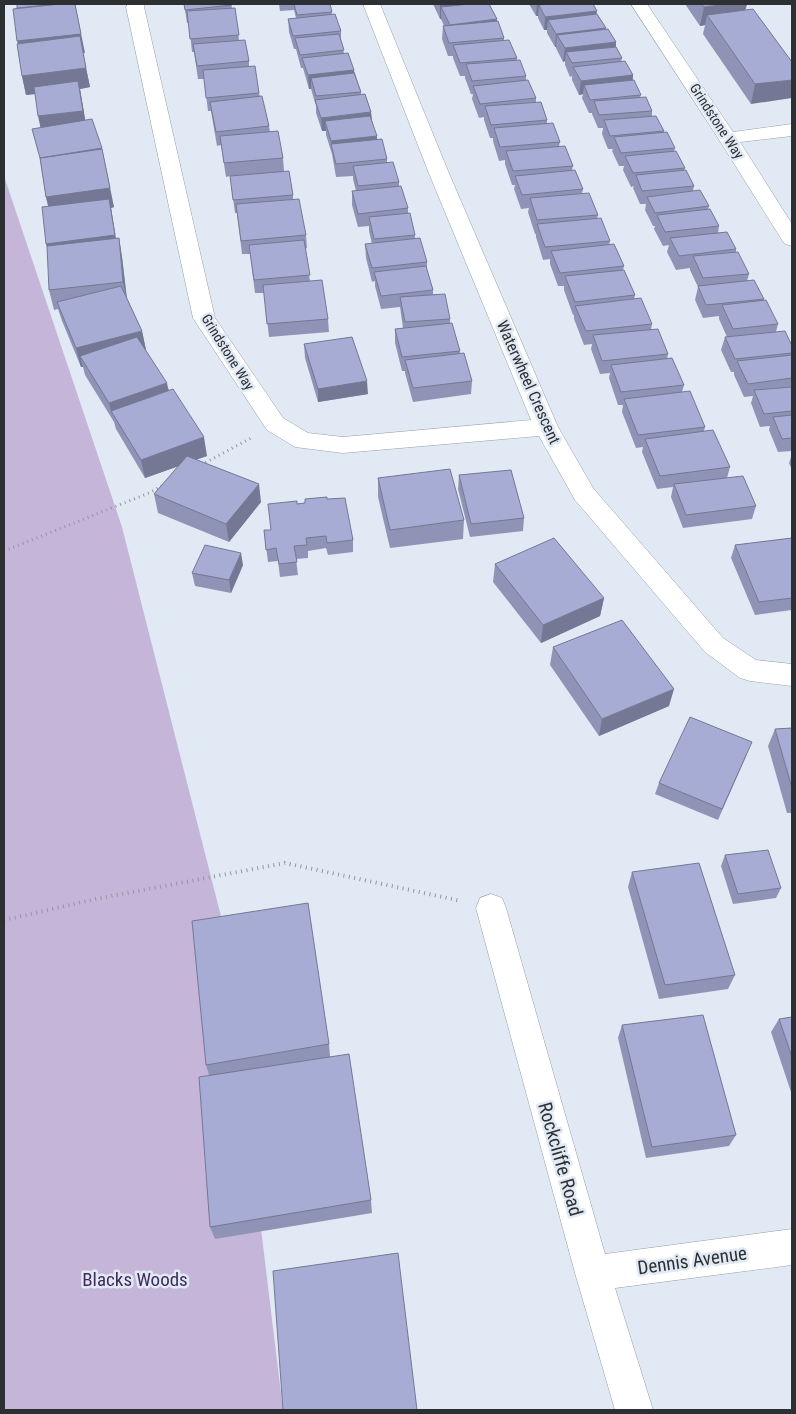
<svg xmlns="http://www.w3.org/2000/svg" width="796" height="1414" viewBox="0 0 796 1414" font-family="'Roboto Condensed',sans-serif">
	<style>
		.green { fill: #c5b6d9 }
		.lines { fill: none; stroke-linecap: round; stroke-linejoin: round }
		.minor-casing { stroke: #969ea8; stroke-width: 1 }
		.path-far1 { stroke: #91989f; stroke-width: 3; stroke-dasharray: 1 4; stroke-linecap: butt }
		.path { stroke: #91989f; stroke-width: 4; stroke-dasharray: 1 4.5; stroke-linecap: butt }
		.minor { fill: #fff; fill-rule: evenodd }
		.wall { fill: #8f94b6 }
		.shaded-wall { fill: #747894 }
		.building { fill: #a6acd4; stroke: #747894 }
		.labels { text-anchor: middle; stroke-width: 5; stroke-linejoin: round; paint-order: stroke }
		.far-street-label { font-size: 14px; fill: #2c3033; stroke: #e1eaf4 }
		.street-label { font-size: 16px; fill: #2c3033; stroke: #e1eaf4 }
		.near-street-label { font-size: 19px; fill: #2c3033; stroke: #e1eaf4 }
		.near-park-label { font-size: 19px; fill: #422a5c; stroke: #e1eaf4 }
	</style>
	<rect width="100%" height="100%" fill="#e1eaf4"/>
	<!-- green -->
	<path class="green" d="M4 176 122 527 225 932 283 1410H4Z"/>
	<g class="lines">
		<!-- minor casing -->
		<g class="minor-casing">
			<path id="minor" d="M128 4H145L144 7 215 318 283 418 308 433 343 437 531 420 428 171 363 4H380L448 171 558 427 593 488 723 638 756 660 792 664V686L750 681 740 678 705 652 575 500 539 436 343 453 295 447 267 430 193 318 126 7Z
				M631 4H647L733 132 792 124V136L740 142 792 224V246L785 244 782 240 718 138Z
				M491 894 502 898 506 908 605 1254 792 1229V1265L615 1288 653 1410H615L575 1273 476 908 480 898Z"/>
		</g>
		<!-- path-far1 -->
		<path class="path-far1" d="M201 465 253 437
			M4 551 149 493 165 484"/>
		<!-- path -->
		<path class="path" d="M4 920 96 899 285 863 461 901"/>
		<!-- minor -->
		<use href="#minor" class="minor"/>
	</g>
	<!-- wall -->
	<path class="wall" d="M184 4H231L232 8H235L239 40 249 61V67L259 93 260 97 269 126 270 132 283 158 284 171 293 195V200L306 235 307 248 305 249 310 281 328 319 329 332 269 337 264 293H255L250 254H242L237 213H235L230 176 226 177 221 145 217 146 211 111H208L204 79H198L194 52H192L189 23H187Z
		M279 4H330L332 14 341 31V41L344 53 355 73 361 92V95L371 112 372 120 377 140 387 159V163L399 182V186L408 208V213L415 235V238L427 262V271L433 290V294L450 319V323L460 351V353L472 381 471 394 413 402 405 373V371H402L395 343V329L403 328 400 307 381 309 375 286V281L372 282 366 258 365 244H372L369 231V226L358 227 352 205V191H356L353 179V176L336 177 332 154 326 135V131H322L316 113V106L311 89H309L303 68H301L296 49H294L289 32 288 19 296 18 294 10 280 11Z
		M433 4H489L497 19V21L504 38V40L517 58V60L526 76V80L536 98V102L547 120V124L560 142 559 146 573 166 572 170 583 189 582 194 598 215 597 219 610 241 609 245 624 266 623 270 635 295 634 299 652 324 651 330 668 354 667 359 684 385 682 392 705 427 704 431 730 467 727 478 756 506 752 519 683 528 671 497 673 487 657 489 642 452 643 447 636 448 622 412 623 405H618L609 378 610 373 600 374 591 349 592 344 584 345 574 319V315H573L564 290V286H558L550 264V259L543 260 536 237V234H535L528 212 529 208 521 209 514 189 515 185H512L505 164V160L499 161 493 141V138H490L484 120V117L479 118 472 99 473 94H471L465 78V76H460L453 58V56H448L442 39 443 26H444L441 19H440Z
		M529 4H593L596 14 605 29 616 42V47L622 58 621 62 633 75V80L641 95 640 97 652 111V116L664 131 663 133 675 148 674 151 685 168 684 170 694 186 693 191 709 206 708 210 719 226 718 233 736 249V252L749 274 747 281 764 299 763 301 778 324 776 332 792 346V451L778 452 769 430 770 426 760 427 751 403 753 396 744 397 734 375V372H731L721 350 725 337H727L719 319V316L703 318 695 300 698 287 690 270V268L676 270 667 252 669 245 663 246 654 229 655 226H653L645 210 646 204H640L633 188 634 186 631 187 623 170 624 166H619L612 151 613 149H608L602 134 603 128H598L592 114V113H589L582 98 583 94 579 95 572 80V76L570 77 565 65V61L563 62 556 48V47H555L547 33V30H544L538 18V16H536Z
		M685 4H747L745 10 792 62 751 104 703 34 705 25 700 26Z
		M18 44 85 53H83L90 87 80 89 85 120 114 207 111 208 116 238H119L122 257 127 298 142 331 146 350 207 456 196 459 261 502 229 542 158 513 154 494 179 466 145 478 116 429 114 422 85 375 83 367H81L62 321 58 309 54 310 49 290 48 206 46 197 41 127 35 94 26 95 22 76Z
		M304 344 368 394 318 402 305 358Z
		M792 454V470L789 463Z
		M459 475 524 518 523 531 470 537 458 489Z
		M378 478 464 520 463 539 390 548 378 497Z
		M327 499 353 540V552L328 555 326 548 308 551V558L296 559 298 575 280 577 278 561 268 562 264 530H271L297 504Z
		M792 538V610L755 615 731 558 735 545Z
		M495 564 604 598 600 616 541 643 493 582Z
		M243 565 231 593 195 586 192 573Z
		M553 647 669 706 599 736 550 665Z
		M792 728V813H787L768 746 775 729Z
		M747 754 718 820 655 794 659 783Z
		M725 855 781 888 776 898 733 904 721 866Z
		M632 872 735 975 728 989 659 999 628 887Z
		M792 1017V1095L771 1032 779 1019Z
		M622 1025 736 1135 729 1146 646 1158 618 1038Z
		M329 1044 330 1056 371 1200 372 1213 215 1239 210 1227 209 1075 206 1065Z"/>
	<!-- shaded-wall -->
	<path class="shaded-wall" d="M75 4 85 53 22 60 17 41Z
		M456 4H487L441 7V19H440V5Z
		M537 4H589L539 5 538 16H536Z
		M729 4H747L743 20 707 15 705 25 700 26 704 7Z
		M597 11 595 25 548 20 547 30H544L545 17Z
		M497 19 496 32 449 38 450 25Z
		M606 28 604 41 557 35 556 47H555L556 34Z
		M616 42 615 55 566 52 565 61 563 62 565 48Z
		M86 68 90 87 80 89 86 124 41 130 38 116 79 89 26 95 22 76Z
		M354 70 355 83 311 78V89H309L308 75Z
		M633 75 631 89 584 85 583 94 579 95 581 81Z
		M792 80V98L751 104 755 84Z
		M371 112 372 125 325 121 326 131H322L321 118Z
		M377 136V149L332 145 331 141Z
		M102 148 114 207 111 208 117 249 50 258 46 244 51 216 46 197 40 159Z
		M119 238 122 257 127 301 123 282Z
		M142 331 146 350 80 356 83 367H81L76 348Z
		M367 381 368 394 318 402V389Z
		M167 383 171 402 111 411 114 422 109 403Z
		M204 437 207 456 145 478 141 460Z
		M259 484 261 502 229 542 226 524Z
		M241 553 243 565 231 593 229 580Z
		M604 598 600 616 541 643 543 625Z
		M674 689 669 706 599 736 602 719Z"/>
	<!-- building -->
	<path class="building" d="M17 4H59L17 8Z
		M59 4H75L81 34 17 41 13 9Z
		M184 4H231L232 5 185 10Z
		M294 4H330L332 12 297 15Z
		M439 4H456L440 5Z
		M469 4H489L497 19 450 25 441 7Z
		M547 4H593L597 11 545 17 539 5Z
		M701 4H729L704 7Z
		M235 8 239 35 190 39 187 11Z
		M753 9 792 62V80L755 84 707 15Z
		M335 14 341 31 293 36 288 19Z
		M597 14 606 28 556 34 548 20Z
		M498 21 504 38 449 43 443 26Z
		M608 29 616 42 565 48 557 35Z
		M339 34 344 50 300 55 295 38Z
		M80 36 86 68 22 76 17 44Z
		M245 40 249 61 197 66 193 44Z
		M509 40 517 58 460 63 453 45Z
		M616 47 622 58 572 63 566 52Z
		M348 53 354 70 308 75 302 58Z
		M520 60 526 76 472 81 466 64Z
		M625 61 633 75 581 81 573 67Z
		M255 66 259 93 206 98 203 70Z
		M354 73 361 92 316 96 311 78Z
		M528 80 536 98 480 104 473 86Z
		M634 80 641 95 590 100 584 85Z
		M78 81 83 111 38 116 34 87Z
		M365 94 371 112 321 118 315 100Z
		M262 96 269 126 216 132 210 102Z
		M646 97 652 111 599 115 594 101Z
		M541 102 547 120 491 125 485 106Z
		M370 116 377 136 331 141 325 121Z
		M656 116 664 131 610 136 604 120Z
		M92 119 102 148 40 158 32 129Z
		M553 123 560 142 500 147 494 128Z
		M278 131 283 158 224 163 220 136Z
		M667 132 675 148 621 153 614 137Z
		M382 139 387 159 336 164 331 144Z
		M565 146 573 166 513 171 506 151Z
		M102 149 110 188 46 197 40 158Z
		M676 151 685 168 633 173 625 156Z
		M393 162 399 182 358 186 353 166Z
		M575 170 583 189 522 195 515 176Z
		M686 170 694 186 642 191 636 175Z
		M289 171 293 195 233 200 230 176Z
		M401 186 408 208 358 214 352 191Z
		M700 190 709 206 655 213 647 197Z
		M589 193 598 215 537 220 530 198Z
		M109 199 115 235 46 244 42 207Z
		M299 199 306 235 241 241 236 204Z
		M710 209 719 226 665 232 657 215Z
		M410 213 415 235 374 239 369 217Z
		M601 218 610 241 545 247 537 224Z
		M727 232 736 249 679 256 670 238Z
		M119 238 123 282 49 290 47 246Z
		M420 238 427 262 372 268 365 244Z
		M304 240 310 275 254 280 249 245Z
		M614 244 624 266 560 273 551 251Z
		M738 252 749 274 703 278 693 256Z
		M426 266 433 290 381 296 374 272Z
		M624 270 635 295 575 302 565 276Z
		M322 280 328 319 267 324 263 285Z
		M754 280 764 299 706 305 698 286Z
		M121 286 142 331 76 348 57 302Z
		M445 294 450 319 405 322 400 297Z
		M641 298 652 324 586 331 575 306Z
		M766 300 778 324 733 329 722 305Z
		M452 323 460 351 402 357 395 329Z
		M658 329 668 354 602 361 593 335Z
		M785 331 792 346V353L735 359 725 337Z
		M137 337 167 383 109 403 80 356Z
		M352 337 367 381 318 389 304 344Z
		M464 353 472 381 413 388 405 360Z
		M792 355V378L748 384 737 361Z
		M672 358 684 385 621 392 611 365Z
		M792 387V411L764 414 754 390Z
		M173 389 204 437 141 460 111 411Z
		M690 391 705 427 638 435 624 399Z
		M792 415V438L782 439 773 417Z
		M713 430 730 467 660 476 645 439Z
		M187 456 259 484 226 524 154 494Z
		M450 469 464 520 390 530 378 478Z
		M511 470 524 518 471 524 459 475Z
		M743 476 756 506 686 515 674 484Z
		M327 497V499L345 498 353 540 327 543 326 536 306 538 307 545 294 546 297 562 279 564 276 548 266 550 264 530H271L268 504 297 501V504L305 503V499Z
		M554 538 604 598 543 625 495 564Z
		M792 538V598L759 602 735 545Z
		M205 545 241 553 229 580 192 573Z
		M622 620 674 689 602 719 553 647Z
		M690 717 752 742 722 809 659 783Z
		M792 728V788L775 729Z
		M768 850 781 888 738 894 725 855Z
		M699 863 735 975 665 985 632 872Z
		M308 903 329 1044 206 1065 192 921Z
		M703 1015 736 1135 652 1147 622 1025Z
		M792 1017V1057L779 1019Z
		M349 1054 371 1200 210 1227 199 1077Z
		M398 1253 417 1410H283L273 1271Z"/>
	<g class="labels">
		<!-- far-street labels -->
		<g class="far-street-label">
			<text transform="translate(717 121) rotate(57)" y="5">Grindstone Way</text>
			<text transform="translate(228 352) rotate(58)" y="5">Grindstone Way</text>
		</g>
		<!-- street labels -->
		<g class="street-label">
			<text transform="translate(529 382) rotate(66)" y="6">Waterwheel Crescent</text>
		</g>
		<!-- near-street labels -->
		<g class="near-street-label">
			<text transform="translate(561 1159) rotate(74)" y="7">Rockcliffe Road</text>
			<text transform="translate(692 1260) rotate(-8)" y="7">Dennis Avenue</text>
		</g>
		<!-- near-park labels -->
		<g class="near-park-label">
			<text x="135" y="1286">Blacks Woods</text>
		</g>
	</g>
	<!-- border -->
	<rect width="796" height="1414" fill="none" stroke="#2c3033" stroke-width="10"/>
</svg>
